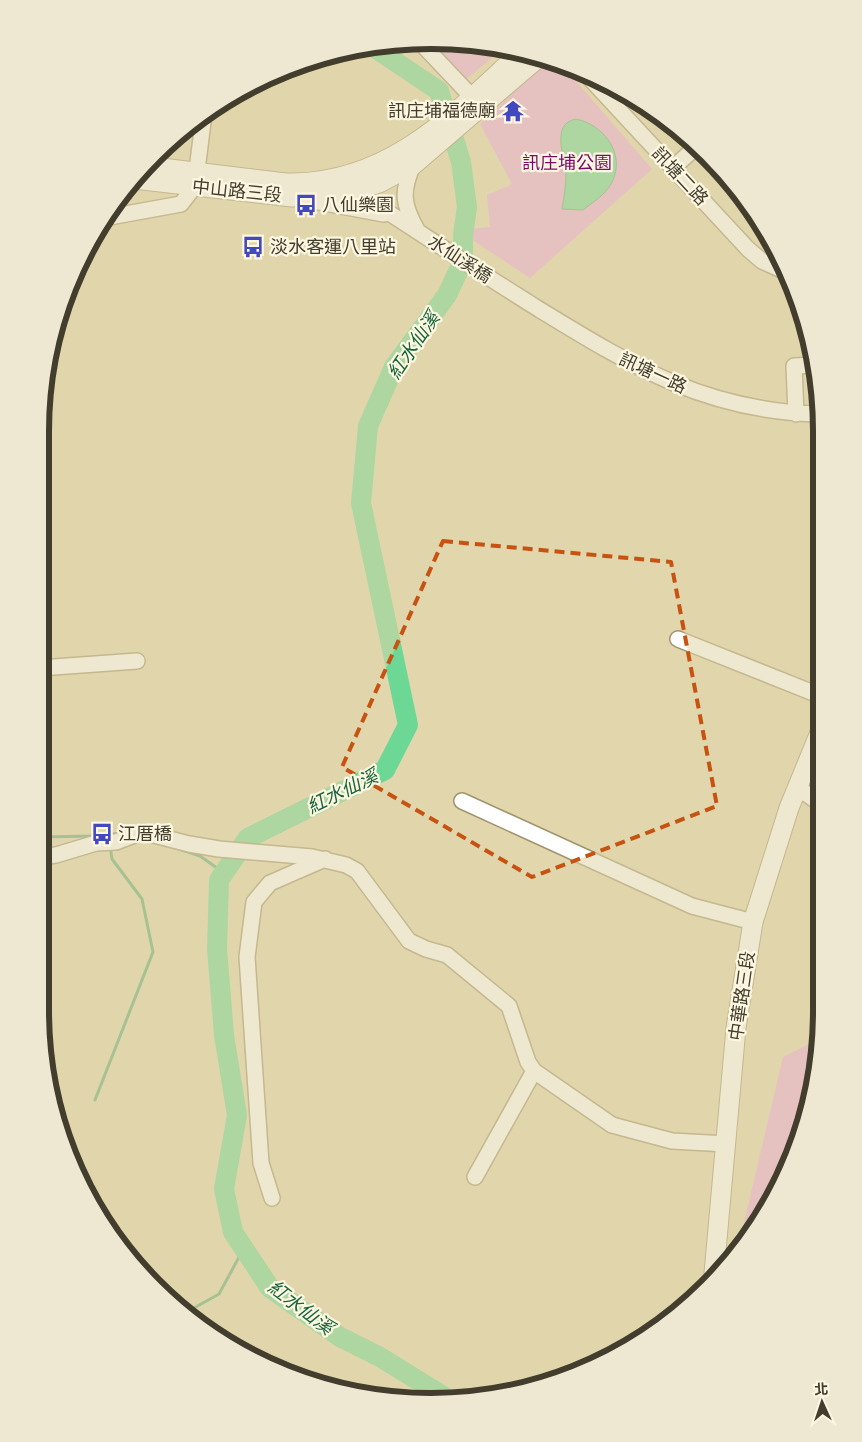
<svg xmlns="http://www.w3.org/2000/svg" width="862" height="1442" viewBox="0 0 862 1442" font-family="Arial,'Noto Sans TC',sans-serif">
	<style>
		.green { fill: #e9a8da }
		.water { fill: #6dd796; stroke: #60a976 }
		.lines { fill: none; stroke-linecap: round; stroke-linejoin: round }
		.stream { stroke: #60a976; stroke-width: 3 }
		.river { stroke: #6dd796; stroke-width: 20 }
		.building { fill: #abb188 }
		.minor-casing { stroke: #9f946c; stroke-width: 18 }
		.major-casing { stroke: #9f946c; stroke-width: 21 }
		.minor { stroke: #fff; stroke-width: 15 }
		.major { stroke: #fff; stroke-width: 19 }
		.marked { fill: none; stroke: #c75312; stroke-width: 4; stroke-dasharray: 10 6; stroke-linejoin: round }
		.labels { text-anchor: middle; stroke-width: 4.5; stroke-linejoin: round; paint-order: stroke }
		.poi-label { font-size: 18px; fill: #423d2c; stroke: #fdf7e2; text-anchor: start }
		.park-label { font-size: 18px; fill: #770c68; stroke: #fdf7e2 }
		.street-label { font-size: 18px; fill: #423d2c; stroke: #fdf7e2 }
		.water-label { font-size: 19px; font-style: italic; fill: #18653b; stroke: #fdf7e2 }
		.rim { fill: none; stroke: #423d2c; stroke-width: 6 }
	</style>
	<rect width="100%" height="100%" fill="#e1d6ac"/>
	<!-- green -->
	<path class="green" d="M427 40 496 46 500 51 464 81Z
		M550 64 563 66 652 169 530 278 468 237V229L490 227 487 195 512 184 480 124 539 69Z
		M821 1038 801 1137 756 1228 738 1248 783 1057Z"/>
	<!-- water -->
	<path class="water" d="M576 119C605 125 627 156 611 184 605 195 593 202 583 210L562 209C564 197 566 185 566 174 565 157 550 124 576 119Z"/>
	<g class="lines">
		<!-- stream -->
		<path class="stream" d="M101 835 122 833
			M40 837 94 836
			M179 849 200 856 224 873
			M95 1100 153 952 142 899 112 859 111 852
			M185 1313 219 1294 244 1248"/>
		<!-- river -->
		<path class="river" d="M372 46 439 91 461 162 467 207 463 235V261L447 295 394 367 368 426 361 503 408 725 385 770 248 838 219 880 217 949 224 1035 237 1115 224 1189 233 1232 270 1288 340 1337 380 1357 448 1399"/>
	</g>
	<!-- building -->
	<path class="building" d="M508 103 520 104 519 120 507 119Z"/>
	<g class="lines">
		<!-- minor casing -->
		<g class="minor-casing">
			<path id="minor" d="M419 41 472 97
				M583 71 748 249 762 261 784 271
				M413 165C401 192 403 205 417 230
				M673 168 696 147
				M352 183 355 191C416 230 476 270 537 308 632 366 706 412 821 414
				M308 200 384 214
				M104 218 181 204 195 186 204 114
				M796 414 794 366 815 365
				M678 639 821 696
				M40 668 137 661
				M798 788 821 804
				M462 801 692 906 753 922
				M40 857 56 855 96 843 116 842 142 832 189 844 219 849 312 857 346 865 357 871 409 941 426 949 447 955 509 1006 528 1062 534 1071 612 1125 672 1141 727 1144
				M475 1177 534 1071
				M272 1198 261 1163 247 957 254 902 270 883 325 859"/>
		</g>
		<!-- major casing -->
		<g class="major-casing">
			<path id="major" d="M145 166C178 170 211 174 244 178 260 179 277 183 293 183 391 182 454 114 521 52
				M134 179 292 197 355 191 379 183 413 165 539 57
				M714 1273 736 1028 753 922 789 808 821 730"/>
		</g>
		<!-- minor -->
		<use href="#minor" class="minor"/>
		<!-- major -->
		<use href="#major" class="major"/>
	</g>
	<!-- marked area -->
	<path d="M0 0H862V1442H0ZM443 541 671 562 717 806 532 877 342 767Z" fill="#e1d6ac" fill-opacity=".55" fill-rule="evenodd"/>
	<path class="marked" d="M443 541 671 562 717 806 532 877 342 767Z"/>
	<!-- icons -->
	<defs>
		<g id="temple-bare" transform="scale(1.725)"><path d="M0-6L5-2H3V0L6.5 2.5H4V6H1.5V3h-3V6H-4V2.5H-6.5L-3 0V-2H-5Z" fill="#4248bd" stroke="#fdf7e2" stroke-width="2.5" paint-order="stroke"/></g>
		<g id="bus-bare" transform="scale(1.725)"><path d="M-5-6H5V4H4V6H2V4H-2V6H-4V4H-5ZM-3.5-4V0h7V-4ZM-3.5 1.2v1.5H-2V1.2ZM2 1.2v1.5H3.5V1.2Z" fill="#4248bd" stroke="#fdf7e2" stroke-width="2.5" paint-order="stroke"/></g>
	</defs>
	<g fill-rule="evenodd">
		<use href="#temple-bare" x="513" y="111"/>
		<use href="#bus-bare" x="306" y="205"/>
		<use href="#bus-bare" x="253" y="247"/>
		<use href="#bus-bare" x="102" y="834"/>
	</g>
	<g class="labels">
		<!-- poi labels -->
		<g class="poi-label">
			<text x="496" y="117" text-anchor="end">訊庄埔福德廟</text>
			<text x="322" y="211">八仙樂園</text>
			<text x="270" y="253">淡水客運八里站</text>
			<text x="118" y="840">江厝橋</text>
		</g>
		<!-- park labels -->
		<g class="park-label">
			<text x="567" y="169">訊庄埔公園</text>
		</g>
		<!-- street labels -->
		<g class="street-label">
			<text transform="translate(680 176) rotate(47)" y="6">訊塘二路</text>
			<text transform="translate(237 191) rotate(6)" y="6">中山路三段</text>
			<text transform="translate(460 259) rotate(33)" y="6">水仙溪橋</text>
			<text transform="translate(653 373) rotate(25)" y="6">訊塘一路</text>
			<text transform="translate(742 996) rotate(-82)" y="6">中華路三段</text>
		</g>
		<!-- water labels -->
		<g class="water-label">
			<text transform="translate(413 345) rotate(-56)" y="7">紅水仙溪</text>
			<text transform="translate(342 791) rotate(-26)" y="7">紅水仙溪</text>
			<text transform="translate(301 1307) rotate(37)" y="7">紅水仙溪</text>
		</g>
	</g>
	<!-- crop -->
	<path d="M0 0H862V1442H0ZM431 49H431A382 382 0 0 1 813 431V1011A382 382 0 0 1 431 1393H431A382 382 0 0 1 49 1011V431A382 382 0 0 1 431 49Z" fill="#eee8d3" fill-rule="evenodd"/>
	<path class="rim" d="M431 49H431A382 382 0 0 1 813 431V1011A382 382 0 0 1 431 1393H431A382 382 0 0 1 49 1011V431A382 382 0 0 1 431 49Z"/>
	<!-- north arrow -->
	<g transform="translate(822 1402) rotate(357)" stroke="#fdf7e2" stroke-width="4" paint-order="stroke">
	<path d="M0-4L9 19L0 12L-9 19Z" fill="#423d2c"/>
	<text y="-8" font-size="14" font-weight="bold" text-anchor="middle" fill="#423d2c">北</text>
	</g>
</svg>
